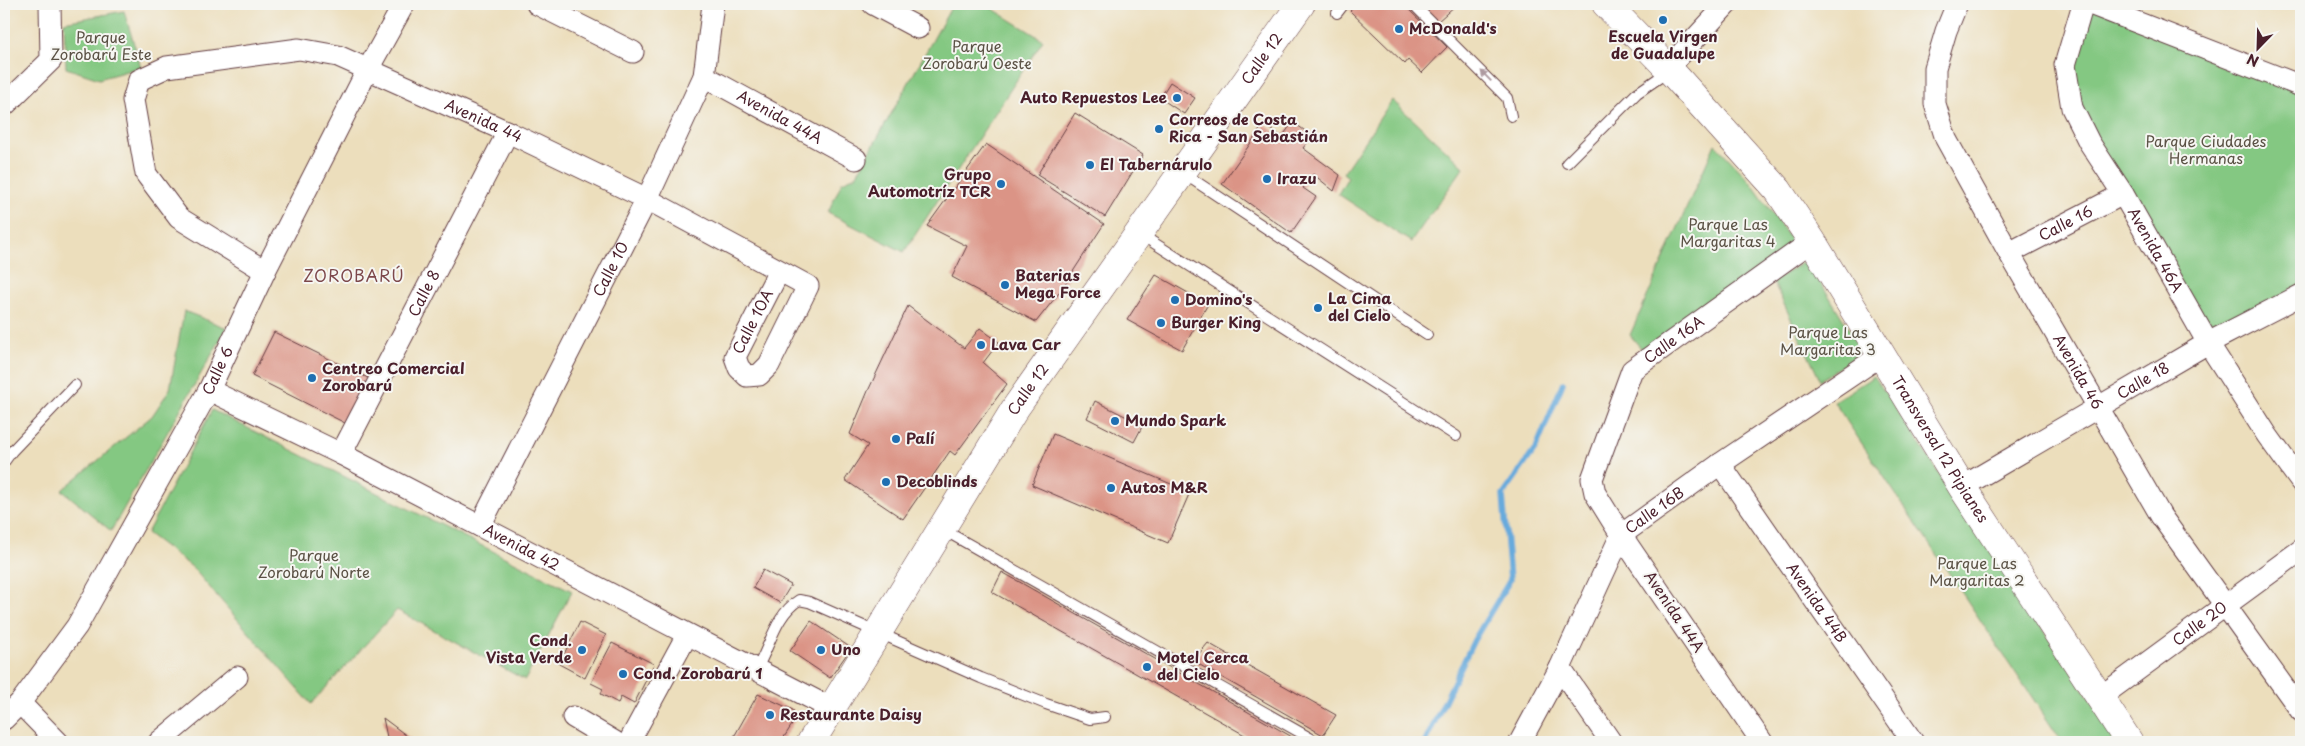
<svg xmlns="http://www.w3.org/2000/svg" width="2305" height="746" viewBox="0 0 2305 746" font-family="'Playpen Sans',sans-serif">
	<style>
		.green { fill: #84c882; stroke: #677456 }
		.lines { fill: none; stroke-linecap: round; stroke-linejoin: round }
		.stream { stroke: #68aadc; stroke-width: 5.5 }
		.building { fill: #db9486 }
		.lane-casing { stroke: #623c41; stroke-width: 12 }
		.street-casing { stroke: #623c41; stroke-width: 23 }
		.secondary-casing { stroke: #623c41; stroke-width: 29 }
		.lane { stroke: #fff; stroke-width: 10 }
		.street { stroke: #fff; stroke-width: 21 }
		.secondary { stroke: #fff; stroke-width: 28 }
		.oneway { fill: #ae9aa0 }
		.poi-dot { fill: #1f6fb2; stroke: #f6f6f2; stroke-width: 2 }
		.labels { text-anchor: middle; stroke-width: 4; stroke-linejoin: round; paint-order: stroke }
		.poi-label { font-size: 15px; font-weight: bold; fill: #4a1f2b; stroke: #f6f6f2; text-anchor: start }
		.park-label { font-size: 15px; fill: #5b5245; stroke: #f6f6f2 }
		.street-label { font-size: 15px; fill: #4a1f2b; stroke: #f6f6f2 }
		.neighbourhood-label { font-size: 16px; letter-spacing: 1px; fill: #7d484b; stroke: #f6f6f2 }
	</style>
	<rect width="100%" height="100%" fill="#f6f6f2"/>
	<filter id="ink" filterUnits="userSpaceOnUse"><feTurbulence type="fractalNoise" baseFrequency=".02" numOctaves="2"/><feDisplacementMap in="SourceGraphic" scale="10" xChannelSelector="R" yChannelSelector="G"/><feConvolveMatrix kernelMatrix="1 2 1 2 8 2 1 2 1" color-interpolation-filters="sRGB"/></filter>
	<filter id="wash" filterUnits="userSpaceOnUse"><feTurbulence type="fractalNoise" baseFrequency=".0096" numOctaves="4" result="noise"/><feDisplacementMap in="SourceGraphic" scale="20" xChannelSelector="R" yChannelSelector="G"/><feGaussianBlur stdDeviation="1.12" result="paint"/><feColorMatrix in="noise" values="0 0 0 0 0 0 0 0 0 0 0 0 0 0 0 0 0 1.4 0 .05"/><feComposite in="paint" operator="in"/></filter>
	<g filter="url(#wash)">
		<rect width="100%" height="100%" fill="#ecdebc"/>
		<!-- green -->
		<path class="green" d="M953 4H985L1043 40 904 252 828 213 842 182 856 176Z
			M2083 4 2301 86V295L2208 343 2089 142 2065 65Z
			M124 11 141 67 99 79 66 68 64 22Z
			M1392 100 1464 167 1411 242 1338 194 1348 177 1343 173Z
			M1715 144 1749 180 1794 244 1645 353 1630 335Z
			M1807 260 1863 352 1820 380 1773 281Z
			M184 311 227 328 111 531 62 490 152 416 170 389Z
			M1874 376 2119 742H2062L1834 402Z
			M212 410 572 591 525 680 397 610 311 704 192 567 147 533Z"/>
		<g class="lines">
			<!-- stream -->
			<path class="stream" d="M1425 742 1474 640 1510 580 1503 495 1536 448 1563 383"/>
		</g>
		<g id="blocks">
			<!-- building -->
			<path class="building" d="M1357 4H1403L1447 47 1422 73 1408 60 1405 64 1350 11Z
				M1420 4H1457L1437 22Z
				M1170 82 1195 98 1184 114 1160 98Z
				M1075 113 1143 155 1105 217 1037 175Z
				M1293 122 1312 136 1303 148 1340 175 1334 191 1313 174 1303 188 1316 197 1291 233 1222 184 1264 124 1282 137Z
				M986 144 1104 224 1059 293 1036 322 952 277 967 246 927 226Z
				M1156 275 1208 304 1182 350 1127 320Z
				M908 306 964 348 980 328 999 342 983 363 1007 384 955 455 950 451 903 519 845 480 868 445 850 434 868 391Z
				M274 332 372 380 349 425 252 376Z
				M1095 401 1143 425 1134 442 1087 418Z
				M1053 434 1190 492 1168 543 1032 485Z
				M763 570 791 585 780 603 753 588Z
				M1002 572 1301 742H1257L992 592Z
				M811 621 851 648 830 678 790 651Z
				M580 622 606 635 585 678 559 664Z
				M612 643 654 664 634 704 621 697 618 703 601 694 603 689 591 683Z
				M1208 643 1336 715 1323 735 1193 661Z
				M758 694 793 710 795 720 781 742H731Z
				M383 718 415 742H388Z"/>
		</g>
	</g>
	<g filter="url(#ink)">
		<use href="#blocks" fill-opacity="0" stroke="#623c41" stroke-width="1"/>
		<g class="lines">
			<!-- lane casing -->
			<g class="lane-casing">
				<path id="lane" d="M1413 4 1507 98 1511 116
					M1337 13 1344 4
					M1567 163 1637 93 1669 71
					M1183 173 1427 335
					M1140 234 1456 436
					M4 462 12 451 75 385
					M942 529 1317 742
					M756 670C770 647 775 615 799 600L809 602 981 678 1046 704 1090 719 1105 717"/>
			</g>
			<!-- street casing -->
			<g class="street-casing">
				<g id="street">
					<path d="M537 4 633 52"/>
					<path d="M873 4 918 28"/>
					<path id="s1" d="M1957 4 1946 31 1935 68V104L1946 139 2009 253 2161 516 2301 711"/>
					<path id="s2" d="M2083 4 2065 65 2072 108 2089 142 2123 194 2208 343 2267 435 2301 482"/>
					<path d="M2090 4 2301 86"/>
					<path d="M1668 68 1727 4"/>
					<path id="s3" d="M704 76 856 159"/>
					<path d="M4 106 51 60 50 4"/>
					<path id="s4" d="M2009 253 2123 194"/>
					<path id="s5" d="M265 271 179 218 146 174 133 100 139 80 167 67 299 49 338 56 508 132 647 199 808 286 769 365 759 375 747 376 739 368 735 357 779 271"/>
					<path id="s6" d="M209 390 341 454 832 709"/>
					<path id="s7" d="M341 454 508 132"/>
					<path id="s8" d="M1720 464 1913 742"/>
					<path id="s9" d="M1962 487 2208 343 2301 295"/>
					<path id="s10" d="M480 526 647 199 704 76 713 4"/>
					<path d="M1560 668 1611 742"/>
					<path id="s11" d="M2099 698 2301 550"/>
					<path d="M20 703 58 742"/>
					<path d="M573 717 615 742"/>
					<path id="s12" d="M4 719 20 703 77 626 209 390 265 271 368 69 404 4"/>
					<path d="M159 742 237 677"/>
					<path d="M629 742 687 635"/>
					<path id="s13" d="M1520 742 1560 668 1621 535 1720 464 1880 356"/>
					<path id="s14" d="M1762 742 1621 535 1595 493 1592 479 1632 370 1812 241"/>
				</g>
			</g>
			<!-- secondary casing -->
			<g class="secondary-casing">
				<g id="secondary">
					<path id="s15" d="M1606 4 1668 68 1778 190 1812 241 1962 487 2129 742"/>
					<path id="s16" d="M811 742 1016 407 1301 4"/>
				</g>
			</g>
			<!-- lane -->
			<use href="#lane" class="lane"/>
			<!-- street -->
			<use href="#street" class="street"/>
			<!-- secondary -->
			<use href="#secondary" class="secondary"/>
		</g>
		<!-- one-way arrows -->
		<defs><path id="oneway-solid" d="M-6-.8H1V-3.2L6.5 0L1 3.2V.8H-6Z" transform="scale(1.25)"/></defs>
		<use class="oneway" href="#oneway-solid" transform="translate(1486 76) rotate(-134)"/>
	</g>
	<!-- markers -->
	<g class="poi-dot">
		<circle cx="1663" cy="20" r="5"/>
		<circle cx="1399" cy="29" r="5"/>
		<circle cx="1177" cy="98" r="5"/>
		<circle cx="1159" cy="129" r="5"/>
		<circle cx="1090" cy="165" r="5"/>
		<circle cx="1267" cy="179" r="5"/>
		<circle cx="1001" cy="184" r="5"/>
		<circle cx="1005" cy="285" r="5"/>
		<circle cx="1175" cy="300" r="5"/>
		<circle cx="1318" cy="308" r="5"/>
		<circle cx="1161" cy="323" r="5"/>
		<circle cx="981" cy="345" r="5"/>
		<circle cx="312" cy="378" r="5"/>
		<circle cx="1115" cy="421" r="5"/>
		<circle cx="896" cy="439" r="5"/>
		<circle cx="886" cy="482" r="5"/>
		<circle cx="1111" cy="488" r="5"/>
		<circle cx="582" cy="650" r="5"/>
		<circle cx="821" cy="650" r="5"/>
		<circle cx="1147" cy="667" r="5"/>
		<circle cx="623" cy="674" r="5"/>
		<circle cx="770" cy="715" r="5"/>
	</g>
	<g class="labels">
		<!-- poi labels -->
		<g class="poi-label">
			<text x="1409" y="34">McDonald's</text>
			<text x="1663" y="42" text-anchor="middle">Escuela Virgen<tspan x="1663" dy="17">de Guadalupe</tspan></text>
			<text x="1167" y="103" text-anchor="end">Auto Repuestos Lee</text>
			<text x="1169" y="125">Correos de Costa<tspan x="1169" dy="17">Rica - San Sebastián</tspan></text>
			<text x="1100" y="170">El Tabernárulo</text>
			<text x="991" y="180" text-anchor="end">Grupo<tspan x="991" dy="17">Automotríz TCR</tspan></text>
			<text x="1277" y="184">Irazu</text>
			<text x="1015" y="281">Baterias<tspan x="1015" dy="17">Mega Force</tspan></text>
			<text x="1328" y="304">La Cima<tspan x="1328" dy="17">del Cielo</tspan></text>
			<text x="1185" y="305">Domino's</text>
			<text x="1171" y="328">Burger King</text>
			<text x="991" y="350">Lava Car</text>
			<text x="322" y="374">Centreo Comercial<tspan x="322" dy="17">Zorobarú</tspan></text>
			<text x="1125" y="426">Mundo Spark</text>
			<text x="906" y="444">Palí</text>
			<text x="896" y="487">Decoblinds</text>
			<text x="1121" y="493">Autos M&amp;R</text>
			<text x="572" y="646" text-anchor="end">Cond.<tspan x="572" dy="17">Vista Verde</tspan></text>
			<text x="831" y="655">Uno</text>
			<text x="1157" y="663">Motel Cerca<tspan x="1157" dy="17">del Cielo</tspan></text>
			<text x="633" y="679">Cond. Zorobarú 1</text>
			<text x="780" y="720">Restaurante Daisy</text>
		</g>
		<!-- park labels -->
		<g class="park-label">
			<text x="101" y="43">Parque<tspan x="101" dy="17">Zorobarú Este</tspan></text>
			<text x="977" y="52">Parque<tspan x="977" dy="17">Zorobarú Oeste</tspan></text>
			<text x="2206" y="147">Parque Ciudades<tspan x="2206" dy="17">Hermanas</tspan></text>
			<text x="1728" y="230">Parque Las<tspan x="1728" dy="17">Margaritas 4</tspan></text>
			<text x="1828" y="338">Parque Las<tspan x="1828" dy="17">Margaritas 3</tspan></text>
			<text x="314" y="561">Parque<tspan x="314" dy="17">Zorobarú Norte</tspan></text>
			<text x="1977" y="569">Parque Las<tspan x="1977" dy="17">Margaritas 2</tspan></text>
		</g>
		<!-- street labels -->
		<g class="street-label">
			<text dy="5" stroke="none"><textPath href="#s16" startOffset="819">Calle 12</textPath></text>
			<text dy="5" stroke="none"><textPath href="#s3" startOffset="86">Avenida 44A</textPath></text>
			<text dy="5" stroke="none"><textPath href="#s5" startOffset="615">Avenida 44</textPath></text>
			<text dy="5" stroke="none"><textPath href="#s4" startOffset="64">Calle 16</textPath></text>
			<text dy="5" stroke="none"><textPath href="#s2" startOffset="272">Avenida 46A</textPath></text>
			<text dy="5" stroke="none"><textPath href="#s10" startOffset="288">Calle 10</textPath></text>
			<text dy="5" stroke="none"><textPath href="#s7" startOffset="181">Calle 8</textPath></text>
			<text dy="5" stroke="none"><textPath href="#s5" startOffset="1156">Calle 10A</textPath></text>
			<text dy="5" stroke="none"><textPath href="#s14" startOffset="482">Calle 16A</textPath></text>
			<text dy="5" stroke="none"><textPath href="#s12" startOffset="410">Calle 6</textPath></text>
			<text dy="5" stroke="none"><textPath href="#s1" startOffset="408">Avenida 46</textPath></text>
			<text dy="5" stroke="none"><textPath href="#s9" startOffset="210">Calle 18</textPath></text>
			<text dy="5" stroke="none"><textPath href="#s16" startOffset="414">Calle 12</textPath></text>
			<text dy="5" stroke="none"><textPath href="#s15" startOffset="559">Transversal 12 Pipianes</textPath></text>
			<text dy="5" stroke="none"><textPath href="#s13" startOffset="272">Calle 16B</textPath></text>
			<text dy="5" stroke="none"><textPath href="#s6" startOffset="350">Avenida 42</textPath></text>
			<text dy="5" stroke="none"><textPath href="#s8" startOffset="169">Avenida 44B</textPath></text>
			<text transform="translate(1674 612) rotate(56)" y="5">Avenida 44A</text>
			<text dy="5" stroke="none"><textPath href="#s11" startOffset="125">Calle 20</textPath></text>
		</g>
		<!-- neighbourhood labels -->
		<g class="neighbourhood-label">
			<text x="354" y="282">ZOROBARÚ</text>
		</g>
	</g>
	<!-- margin -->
	<rect width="2305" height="746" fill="none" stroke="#f6f6f2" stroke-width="20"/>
	<!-- north arrow -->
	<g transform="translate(2258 48) rotate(203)" stroke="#f6f6f2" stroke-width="4" paint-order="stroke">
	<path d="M0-4L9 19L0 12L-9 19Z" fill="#4a1f2b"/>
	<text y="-8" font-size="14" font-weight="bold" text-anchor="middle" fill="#4a1f2b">N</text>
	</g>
</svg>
